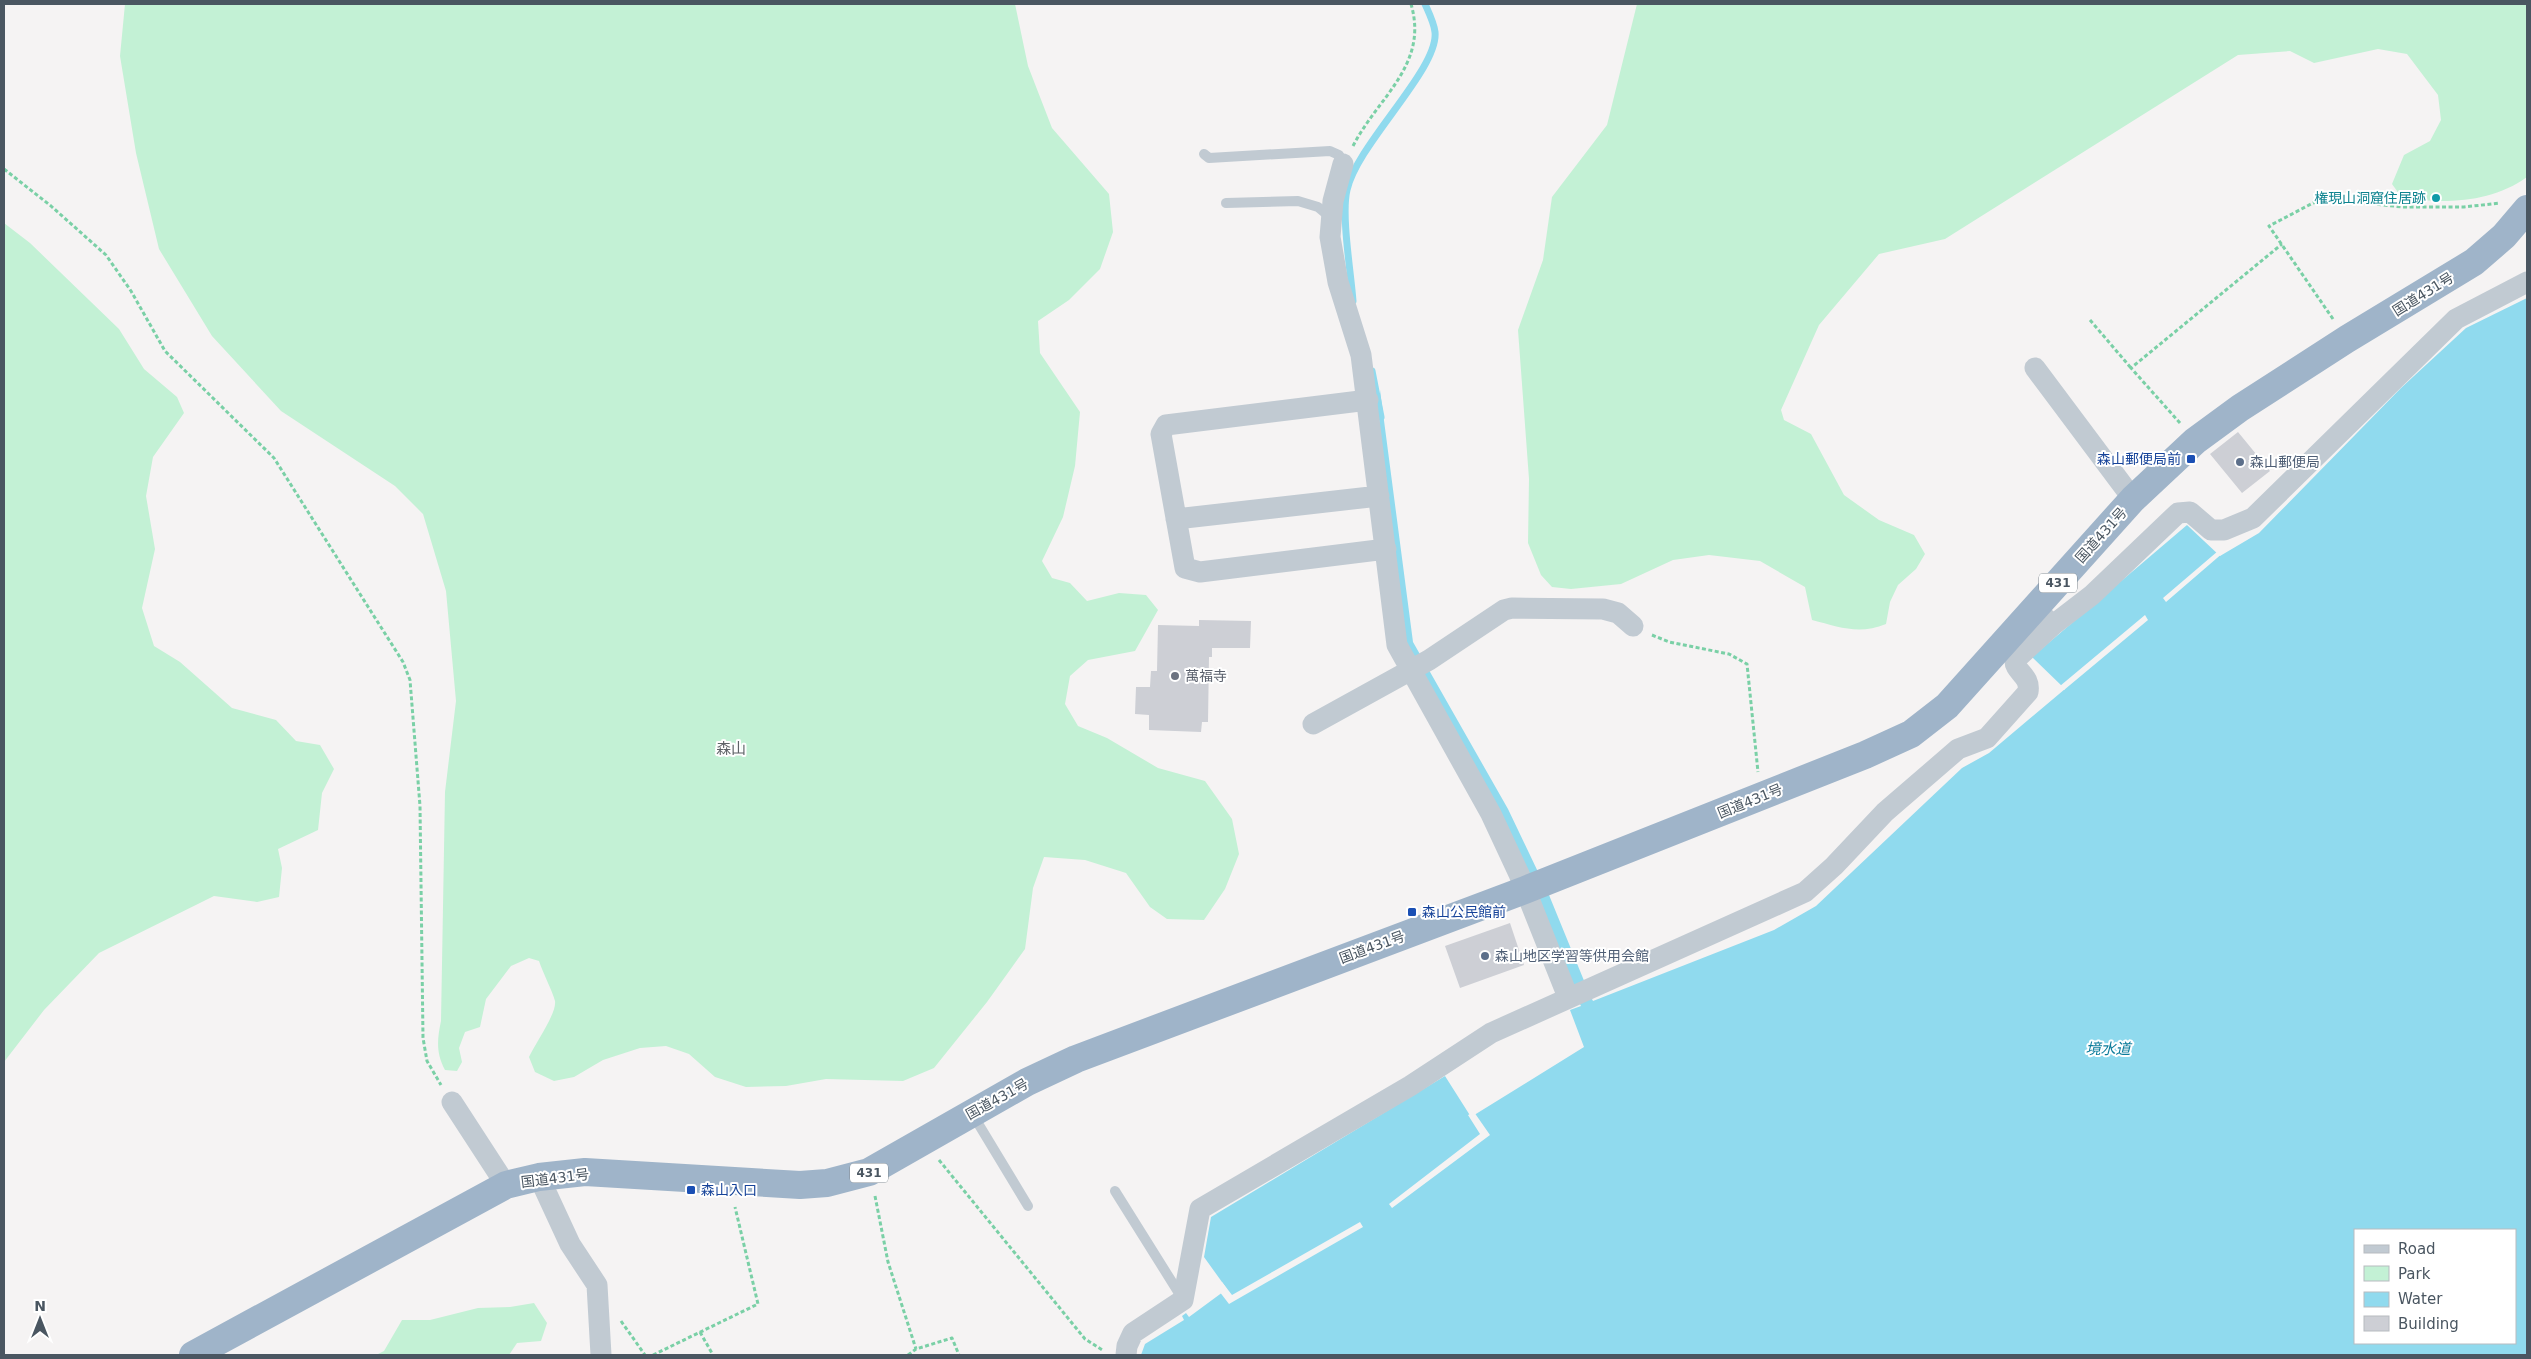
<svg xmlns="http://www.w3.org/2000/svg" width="2531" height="1359" viewBox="0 0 2531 1359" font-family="'DejaVu Sans','Noto Sans JP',sans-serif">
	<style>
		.green { fill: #c3f1d5 }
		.water { fill: #90daee; fill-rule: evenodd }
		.pier { fill: #f5f3f3 }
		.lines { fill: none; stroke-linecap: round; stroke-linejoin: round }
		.stream { stroke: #90daee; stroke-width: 7 }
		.building { fill: #cdcfd5 }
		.path { stroke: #7ad0a6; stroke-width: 3; stroke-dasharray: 4 2.5; stroke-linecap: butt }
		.service { stroke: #c1cad2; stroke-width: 10 }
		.minor { stroke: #c1cad2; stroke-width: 21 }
		.trunk { stroke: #9fb4c9; stroke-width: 28 }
		.culture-dot { fill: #0f9aa8; stroke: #fff; stroke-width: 2 }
		.transit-dot { fill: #1a4fb4; stroke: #fff; stroke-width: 2 }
		.service-dot { fill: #5c6f8a; stroke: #fff; stroke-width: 2 }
		.worship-dot { fill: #6b7280; stroke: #fff; stroke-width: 2 }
		.labels { text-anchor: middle; stroke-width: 4; stroke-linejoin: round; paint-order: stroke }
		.shield { fill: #fff; stroke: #808990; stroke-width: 1 }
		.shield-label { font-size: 12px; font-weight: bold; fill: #4a5661 }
		.culture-label { font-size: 14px; fill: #0d838f; stroke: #fff; text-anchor: end }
		.street-label { font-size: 14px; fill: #4a5661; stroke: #fff }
		.transit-label { font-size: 14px; fill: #164399; stroke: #fff; text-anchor: start }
		.service-label { font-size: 14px; fill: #4e5e75; stroke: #fff; text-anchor: start }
		.worship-label { font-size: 14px; fill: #5b616d; stroke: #fff; text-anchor: start }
		.neighbourhood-label { font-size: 15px; fill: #5f6368; stroke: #fff }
		.water-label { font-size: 15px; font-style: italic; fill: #0c7c9b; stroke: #fff }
	</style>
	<rect width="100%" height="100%" fill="#f5f3f3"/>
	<!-- green -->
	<path class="green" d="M125 4H1015L1028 66 1052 128 1109 194 1113 232 1100 269 1069 300 1038 321 1040 353 1080 412 1075 466 1063 517 1042 561 1052 578 1070 583 1087 601 1119 593 1146 595 1158 610 1135 651 1088 660 1070 676 1065 704 1078 726 1107 738 1158 768 1205 781 1232 819 1239 854 1225 889 1204 920 1167 919 1150 907 1126 873 1085 860 1044 857 1033 888 1025 949 987 1002 934 1068 903 1081 826 1079 786 1086 746 1087 715 1077 689 1054 666 1046 640 1048 603 1060 574 1077 554 1081 535 1072 529 1057C535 1044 557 1013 555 1001 552 990 543 973 539 961L529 958 511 966 486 999 480 1027 465 1032 459 1048 462 1062 457 1071 445 1070C436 1053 437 1040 441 1021L445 792 456 701 446 591 423 514 395 486 281 411 212 336 159 249 136 153 120 56Z
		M1637 4H2527V177C2491 203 2445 204 2402 198L2392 184 2404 155 2430 141 2441 120 2438 95 2407 54 2378 49 2314 63 2290 51 2238 55 1945 239 1879 254 1819 325 1781 410 1784 420 1811 434 1844 495 1879 520 1914 535 1925 554 1916 569 1898 585 1890 602 1886 624C1859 635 1839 627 1812 620L1805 587 1760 561 1709 555 1673 560 1621 584 1571 589 1552 587 1541 575 1528 543 1529 479 1518 330 1543 260 1552 197 1607 125Z
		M4 223 30 243 119 329 144 369 177 397 184 413 153 457 146 496 155 549 142 608 154 646 180 662 232 708 276 720 296 741 320 745 334 769 322 793 318 830 278 849 282 868 279 897 257 902 214 896 99 953 44 1010 4 1062Z
		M534 1303 547 1323 541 1341 517 1343 509 1355H376L384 1351 402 1320H430L478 1308 510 1307Z"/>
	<!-- water -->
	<path class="water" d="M2527 298V1355H1141L1145 1344 1184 1320 1182 1316 1186 1313 1189 1317 1227 1289 1204 1257 1211 1217 1445 1076 1471 1117 1584 1047 1570 1010 1581 1006 1575 994 1587 989 1593 1001 1774 930 1816 906 1962 768 1989 753 2065 689 2032 657 2187 525 2220 556 2259 533 2401 388 2466 328ZM2355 1230H2515V1343H2355Z
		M1380 390 1413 642 1508 809 1549 895 1587 988 1575 993 1405 647 1379 432Z"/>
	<!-- pier -->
	<path class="pier" d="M2218 551 2224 552 2166 602 2163 598Z
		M2145 615 2148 620 2064 690 2060 686Z
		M1474 1112 1490 1135 1392 1208 1389 1204 1480 1134 1468 1115Z
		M1360 1222 1363 1227 1229 1304 1219 1291 1223 1288 1220 1284 1222 1282 1232 1295Z"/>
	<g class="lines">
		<!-- stream -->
		<path class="stream" d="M1353 301C1351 273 1341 215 1347 190 1357 144 1439 69 1435 32 1434 23 1429 13 1425 4
			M1372 371 1381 417"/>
	</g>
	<!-- building -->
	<path class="building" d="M2238 432 2270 471 2242 493 2210 454Z
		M1199 620 1251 621 1250 648H1212V657H1209L1208 722H1202L1201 732 1149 730V715L1135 714 1136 687H1150L1151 671H1157L1158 625 1199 626Z
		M1510 923 1524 965 1460 988 1445 946Z"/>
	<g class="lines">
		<!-- path -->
		<path class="path" d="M1353 146C1378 97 1429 65 1411 4
			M4 169 51 206 106 255 131 291 165 351 274 458 403 662 410 680 420 806 423 1038 427 1061 441 1085
			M2333 319 2269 226 2313 203 2330 199 2402 207H2464L2500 203
			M2090 320 2131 368
			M2180 423 2131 368 2282 244
			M1652 635 1669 642 1729 654 1747 664 1758 772
			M939 1160 1085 1339 1104 1351
			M875 1196 888 1262 916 1349
			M621 1321 645 1355
			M700 1332 713 1355
			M653 1355 758 1304 735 1207
			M908 1355 916 1349 952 1338 959 1355"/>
		<!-- service -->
		<path class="service" d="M1204 154 1209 158 1330 151 1339 155 1343 164
			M1226 203 1298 201 1318 207 1331 218
			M973 1115 1028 1206
			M1115 1191 1182 1298"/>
		<!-- minor -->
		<path class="minor" d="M1343 164 1333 201 1330 237 1338 282 1361 355 1397 645 1491 814 1519 874 1568 997
			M2035 368 2133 499
			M1368 400 1166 425 1161 434 1185 568 1200 572 1386 549
			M1176 519 1379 496
			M2043 616 2053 625 2092 595 2178 513 2190 512 2211 530H2224L2253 518 2456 319 2527 282
			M1313 724 1429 660 1504 610 1512 608 1603 609 1618 613 1633 626
			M452 1102 506 1185
			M539 1177 570 1244 597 1285 601 1355
			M1126 1355 1127 1346 1133 1333 1183 1300 1200 1209 1410 1086 1491 1033 1805 892 1834 866 1885 812 1958 749 1987 738 2028 692C2031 675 2014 672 2015 660L2053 625"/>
		<!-- trunk -->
		<path class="trunk" d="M193 1355 506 1185 539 1177 585 1172 800 1185 827 1183 869 1172 1027 1082 1076 1059 1525 890 1865 755 1911 734 1947 706 2133 499 2195 441 2240 408 2347 339 2474 262 2504 236 2527 209"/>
	</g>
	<!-- markers -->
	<circle class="culture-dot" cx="2436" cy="198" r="5"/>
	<g class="transit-dot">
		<rect x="2186" y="454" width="10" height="10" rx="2.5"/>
		<rect x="1407" y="907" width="10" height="10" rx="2.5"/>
		<rect x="686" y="1185" width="10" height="10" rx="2.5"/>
	</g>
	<g class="service-dot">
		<circle cx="2240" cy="462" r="5"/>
		<circle cx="1485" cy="956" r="5"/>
	</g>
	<circle class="worship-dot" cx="1175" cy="676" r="5"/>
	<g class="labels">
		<!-- shield labels -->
		<g class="shield">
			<rect x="2039" y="573.5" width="38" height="19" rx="4"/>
			<rect x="850" y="1163.5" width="38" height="19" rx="4"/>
		</g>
		<g class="shield-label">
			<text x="2058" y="587">431</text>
			<text x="869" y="1177">431</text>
		</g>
		<!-- culture labels -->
		<g class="culture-label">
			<text x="2426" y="203">権現山洞窟住居跡</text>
		</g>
		<!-- street labels -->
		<g class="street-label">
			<text transform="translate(2423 294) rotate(-32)" y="5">国道431号</text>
			<text transform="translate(2101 535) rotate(-48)" y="5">国道431号</text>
			<text transform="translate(1750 801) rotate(-22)" y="5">国道431号</text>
			<text transform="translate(1372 947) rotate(-20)" y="5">国道431号</text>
			<text transform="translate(997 1099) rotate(-29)" y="5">国道431号</text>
			<text transform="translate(555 1178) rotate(-7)" y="5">国道431号</text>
		</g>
		<!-- transit labels -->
		<g class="transit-label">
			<text x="2181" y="464" text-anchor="end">森山郵便局前</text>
			<text x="1422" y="917">森山公民館前</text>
			<text x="701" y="1195">森山入口</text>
		</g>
		<!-- service labels -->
		<g class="service-label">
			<text x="2250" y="467">森山郵便局</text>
			<text x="1495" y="961">森山地区学習等供用会館</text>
		</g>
		<!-- worship labels -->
		<g class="worship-label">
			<text x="1185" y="681">萬福寺</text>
		</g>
		<!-- neighbourhood labels -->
		<g class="neighbourhood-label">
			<text x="731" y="754">森山</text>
		</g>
		<!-- water labels -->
		<g class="water-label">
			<text x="2108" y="1054">境水道</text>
		</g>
	</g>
	<!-- border -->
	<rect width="2531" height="1359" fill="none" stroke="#4a5661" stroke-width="10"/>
	<!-- legend -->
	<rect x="2354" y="1229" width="162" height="115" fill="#ffffff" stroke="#b7bbc0"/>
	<rect x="2364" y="1245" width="25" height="8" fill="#c1cad2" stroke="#b7bbc0"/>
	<text x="2398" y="1254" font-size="15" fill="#4a5661">Road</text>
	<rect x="2364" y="1266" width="25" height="15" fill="#c3f1d5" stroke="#b7bbc0"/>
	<text x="2398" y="1279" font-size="15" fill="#4a5661">Park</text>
	<rect x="2364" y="1292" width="25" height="15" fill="#90daee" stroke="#b7bbc0"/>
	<text x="2398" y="1304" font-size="15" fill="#4a5661">Water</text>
	<rect x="2364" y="1316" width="25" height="15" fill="#cdcfd5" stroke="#b7bbc0"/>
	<text x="2398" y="1329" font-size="15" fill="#4a5661">Building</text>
	<!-- north arrow -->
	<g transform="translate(40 1319)" stroke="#ffffff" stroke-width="4" paint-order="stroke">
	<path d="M0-4L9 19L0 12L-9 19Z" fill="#4a5661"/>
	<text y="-8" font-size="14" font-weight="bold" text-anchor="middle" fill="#4a5661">N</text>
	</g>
</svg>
